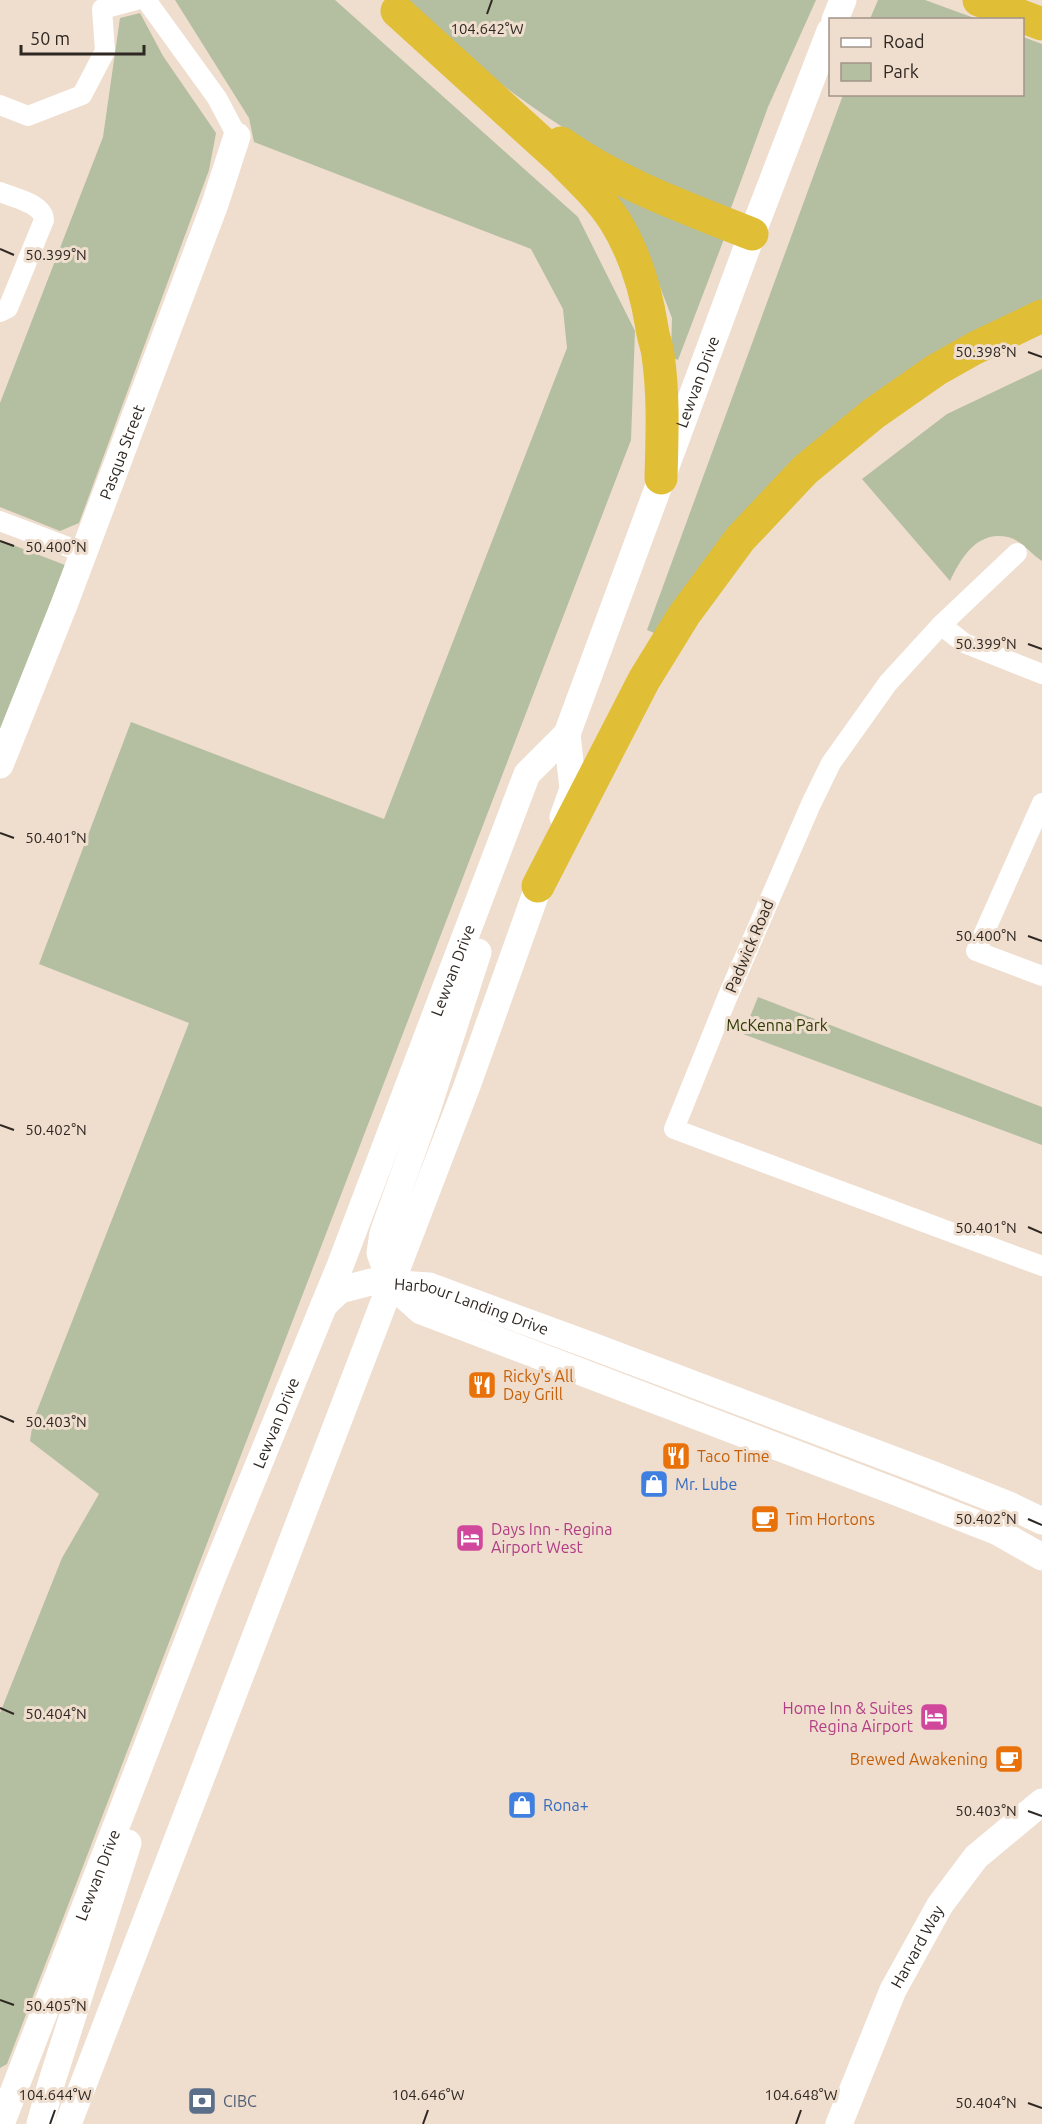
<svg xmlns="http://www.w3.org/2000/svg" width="1042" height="2124" viewBox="0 0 1042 2124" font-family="Ubuntu,sans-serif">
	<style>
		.green { fill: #b4bea0 }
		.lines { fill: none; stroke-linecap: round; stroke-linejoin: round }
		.street { stroke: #fff; stroke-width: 20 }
		.secondary { stroke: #fff; stroke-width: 27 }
		.highway { stroke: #e0be35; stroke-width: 33 }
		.ticks { fill: none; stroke: #2e2722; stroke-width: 2 }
		.labels { text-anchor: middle; stroke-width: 6; stroke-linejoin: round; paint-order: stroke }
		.street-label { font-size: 16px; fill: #2e2722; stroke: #efddce }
		.park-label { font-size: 16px; fill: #2d3a03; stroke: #efddce }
		.food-label { font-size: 16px; fill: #c56008; stroke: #efddce; text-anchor: start }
		.shop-label { font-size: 16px; fill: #366cbe; stroke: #efddce; text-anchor: start }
		.hotel-label { font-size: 16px; fill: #b23c85; stroke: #efddce; text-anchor: start }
		.service-label { font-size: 16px; fill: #4e5e75; stroke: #efddce; text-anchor: start }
		.ticks-label { font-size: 15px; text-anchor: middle; fill: #2e2722; stroke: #efddce; stroke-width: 6; stroke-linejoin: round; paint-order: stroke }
	</style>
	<rect width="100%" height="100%" fill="#efddce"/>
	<!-- green -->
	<path class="green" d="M175 0H335L578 217 635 331 631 440 7 2064 0 2068V1713L62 1558 99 1494 30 1441 33 1421 189 1023 39 964 131 722 384 819 567 348 563 309 531 249 254 142 249 118Z
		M391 0H816L768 107 731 208C708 205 689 195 667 185 566 140 479 67 391 0Z
		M878 0H925L977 19H870Z
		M140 13 163 56 216 133 209 170 79 523 60 531 0 507V403L103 137 120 18Z
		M1023 37 1042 44V301L926 359 661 636 647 630 843 95 1022 94Z
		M566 154 724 239 678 360 671 357 672 318 649 258Z
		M1042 369V561C1031 554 1021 540 1008 537 977 530 961 558 950 581L862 479 947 414Z
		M0 540 65 565 0 733Z
		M758 997 1042 1107V1145L743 1034Z"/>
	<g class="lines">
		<!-- street -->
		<path class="street" d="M146 0 217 98 237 136
			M0 105 28 116 82 95 105 51 102 9 136 0
			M0 192C14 198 43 203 44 220L8 308 0 312
			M0 521 84 553
			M1017 553 941 625 888 683 831 763 811 804 727 998 674 1129 1042 1266
			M941 625 964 643 1042 674
			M1042 803 976 951 1042 976"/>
		<!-- secondary -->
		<g class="secondary">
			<path d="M835 20 843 0"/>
			<path id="s1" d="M0 765 64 605 215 204 237 136"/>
			<path d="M563 817 573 789 567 734"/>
			<path d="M478 952 426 1113 383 1233 380 1253 391 1284 421 1311 896 1492 998 1532 1042 1557"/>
			<path id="s2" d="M324 1305 340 1290 371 1282 429 1286 592 1346 931 1474 1009 1505 1042 1521"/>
			<path id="s3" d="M1 2124 213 1576 340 1266 527 774 567 734 752 234 830 31"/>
			<path d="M40 2124 52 2081 128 1843"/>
			<path d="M68 2124 467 1086 545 868"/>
			<path id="s4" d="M839 2124 893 1990 940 1905 976 1857 1042 1802"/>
		</g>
		<!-- highway -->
		<path class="highway" d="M979 0 1042 24
			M397 11 561 160C580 179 600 198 615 221 636 255 646 290 652 328 653 337 657 346 658 355 664 396 662 438 661 478
			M561 143C618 184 687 208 752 234
			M538 886 644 680 684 615 740 539 805 470 873 414 936 370 975 348 1042 316"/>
	</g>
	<!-- ticks -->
	<path class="ticks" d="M487 14 492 0M0 249 14 255M1028 352 1042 357M0 541 14 546M1028 644 1042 649M0 833 14 838M1028 936 1042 941M0 1125 14 1130M1028 1227 1042 1233M0 1416 14 1422M1028 1519 1042 1525M0 1708 14 1714M1028 1811 1042 1816M0 2000 14 2005M1028 2103 1042 2108M50 2124 55 2110M423 2124 428 2110M796 2124 801 2110"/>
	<!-- icons -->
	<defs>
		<g id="restaurant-square" transform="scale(1.5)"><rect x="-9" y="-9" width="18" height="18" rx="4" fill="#e8710a" stroke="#efddce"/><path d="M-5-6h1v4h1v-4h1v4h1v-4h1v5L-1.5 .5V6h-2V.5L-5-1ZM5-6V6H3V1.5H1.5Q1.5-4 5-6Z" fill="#fff"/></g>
		<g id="shop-square" transform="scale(1.5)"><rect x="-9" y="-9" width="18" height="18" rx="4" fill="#3f7fe0" stroke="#efddce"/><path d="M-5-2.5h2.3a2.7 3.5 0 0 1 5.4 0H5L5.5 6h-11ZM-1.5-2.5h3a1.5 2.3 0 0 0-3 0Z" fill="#fff"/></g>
		<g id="cafe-square" transform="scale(1.5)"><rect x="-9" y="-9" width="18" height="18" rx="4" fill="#e8710a" stroke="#efddce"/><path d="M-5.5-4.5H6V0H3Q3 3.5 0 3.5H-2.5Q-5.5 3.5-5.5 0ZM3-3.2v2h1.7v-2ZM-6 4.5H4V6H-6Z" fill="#fff"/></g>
		<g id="hotel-square" transform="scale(1.5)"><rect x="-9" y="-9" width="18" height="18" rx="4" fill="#d1479c" stroke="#efddce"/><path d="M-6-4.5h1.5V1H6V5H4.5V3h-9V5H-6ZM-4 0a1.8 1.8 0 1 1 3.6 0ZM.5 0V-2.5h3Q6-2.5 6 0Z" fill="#fff"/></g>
		<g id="bank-square" transform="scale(1.5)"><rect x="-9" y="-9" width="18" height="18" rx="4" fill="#5c6f8a" stroke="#efddce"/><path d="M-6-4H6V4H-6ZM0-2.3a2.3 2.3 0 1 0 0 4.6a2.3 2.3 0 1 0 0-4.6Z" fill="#fff"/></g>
	</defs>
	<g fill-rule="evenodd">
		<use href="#restaurant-square" x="482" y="1385"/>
		<use href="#restaurant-square" x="676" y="1456"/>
		<use href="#shop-square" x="654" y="1484"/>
		<use href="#cafe-square" x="765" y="1519"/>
		<use href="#hotel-square" x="470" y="1538"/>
		<use href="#hotel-square" x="934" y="1717"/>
		<use href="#cafe-square" x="1009" y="1759"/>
		<use href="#shop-square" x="522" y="1805"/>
		<use href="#bank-square" x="202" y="2101"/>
	</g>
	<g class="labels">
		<!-- street labels -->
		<g class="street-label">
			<text dy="6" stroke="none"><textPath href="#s3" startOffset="1881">Lewvan Drive</textPath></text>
			<text dy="6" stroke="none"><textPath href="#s1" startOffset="336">Pasqua Street</textPath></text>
			<text transform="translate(749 946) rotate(-67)" y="6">Padwick Road</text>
			<text dy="6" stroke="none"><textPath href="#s3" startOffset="1239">Lewvan Drive</textPath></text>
			<text dy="6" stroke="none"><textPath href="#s2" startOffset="158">Harbour Landing Drive</textPath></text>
			<text dy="6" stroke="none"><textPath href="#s3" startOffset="753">Lewvan Drive</textPath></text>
			<text dy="6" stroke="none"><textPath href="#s3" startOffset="267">Lewvan Drive</textPath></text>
			<text dy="6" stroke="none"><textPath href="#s4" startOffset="194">Harvard Way</textPath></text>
		</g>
		<!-- park labels -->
		<g class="park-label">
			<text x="777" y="1031">McKenna Park</text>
		</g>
		<!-- food labels -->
		<g class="food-label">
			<text x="503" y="1382">Ricky's All<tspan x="503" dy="18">Day Grill</tspan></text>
			<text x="697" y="1462">Taco Time</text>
			<text x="786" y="1525">Tim Hortons</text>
			<text x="988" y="1765" text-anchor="end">Brewed Awakening</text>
		</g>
		<!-- shop labels -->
		<g class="shop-label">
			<text x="675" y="1490">Mr. Lube</text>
			<text x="543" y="1811">Rona+</text>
		</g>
		<!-- hotel labels -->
		<g class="hotel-label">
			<text x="491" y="1535">Days Inn - Regina<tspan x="491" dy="18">Airport West</tspan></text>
			<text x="913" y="1714" text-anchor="end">Home Inn &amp; Suites<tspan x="913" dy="18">Regina Airport</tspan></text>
		</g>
		<!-- service labels -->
		<g class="service-label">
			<text x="223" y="2107">CIBC</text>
		</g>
	</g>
	<g class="ticks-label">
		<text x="487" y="34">104.642°W</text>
		<text x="56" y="260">50.399°N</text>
		<text x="986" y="357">50.398°N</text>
		<text x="56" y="552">50.400°N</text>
		<text x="986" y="649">50.399°N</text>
		<text x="56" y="843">50.401°N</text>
		<text x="986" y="941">50.400°N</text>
		<text x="56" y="1135">50.402°N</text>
		<text x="986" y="1233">50.401°N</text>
		<text x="56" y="1427">50.403°N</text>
		<text x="986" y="1524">50.402°N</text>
		<text x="56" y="1719">50.404°N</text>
		<text x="986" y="1816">50.403°N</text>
		<text x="56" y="2011">50.405°N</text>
		<text x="55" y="2100">104.644°W</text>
		<text x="428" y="2100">104.646°W</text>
		<text x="801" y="2100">104.648°W</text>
		<text x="986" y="2108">50.404°N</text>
	</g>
	<!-- legend -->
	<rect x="829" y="18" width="195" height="78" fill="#efddce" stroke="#a29489" stroke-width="1.5"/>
	<rect x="841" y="38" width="30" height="9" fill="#ffffff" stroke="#a29489" stroke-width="1.5"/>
	<text x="883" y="48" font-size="18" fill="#2e2722">Road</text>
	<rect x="841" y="63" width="30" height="18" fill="#b4bea0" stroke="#a29489" stroke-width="1.5"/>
	<text x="883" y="78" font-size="18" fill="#2e2722">Park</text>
	<!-- scale -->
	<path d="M21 45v9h123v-9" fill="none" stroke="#2e2722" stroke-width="3"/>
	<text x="30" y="45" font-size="18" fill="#2e2722" stroke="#efddce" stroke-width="4.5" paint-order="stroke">50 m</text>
</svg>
